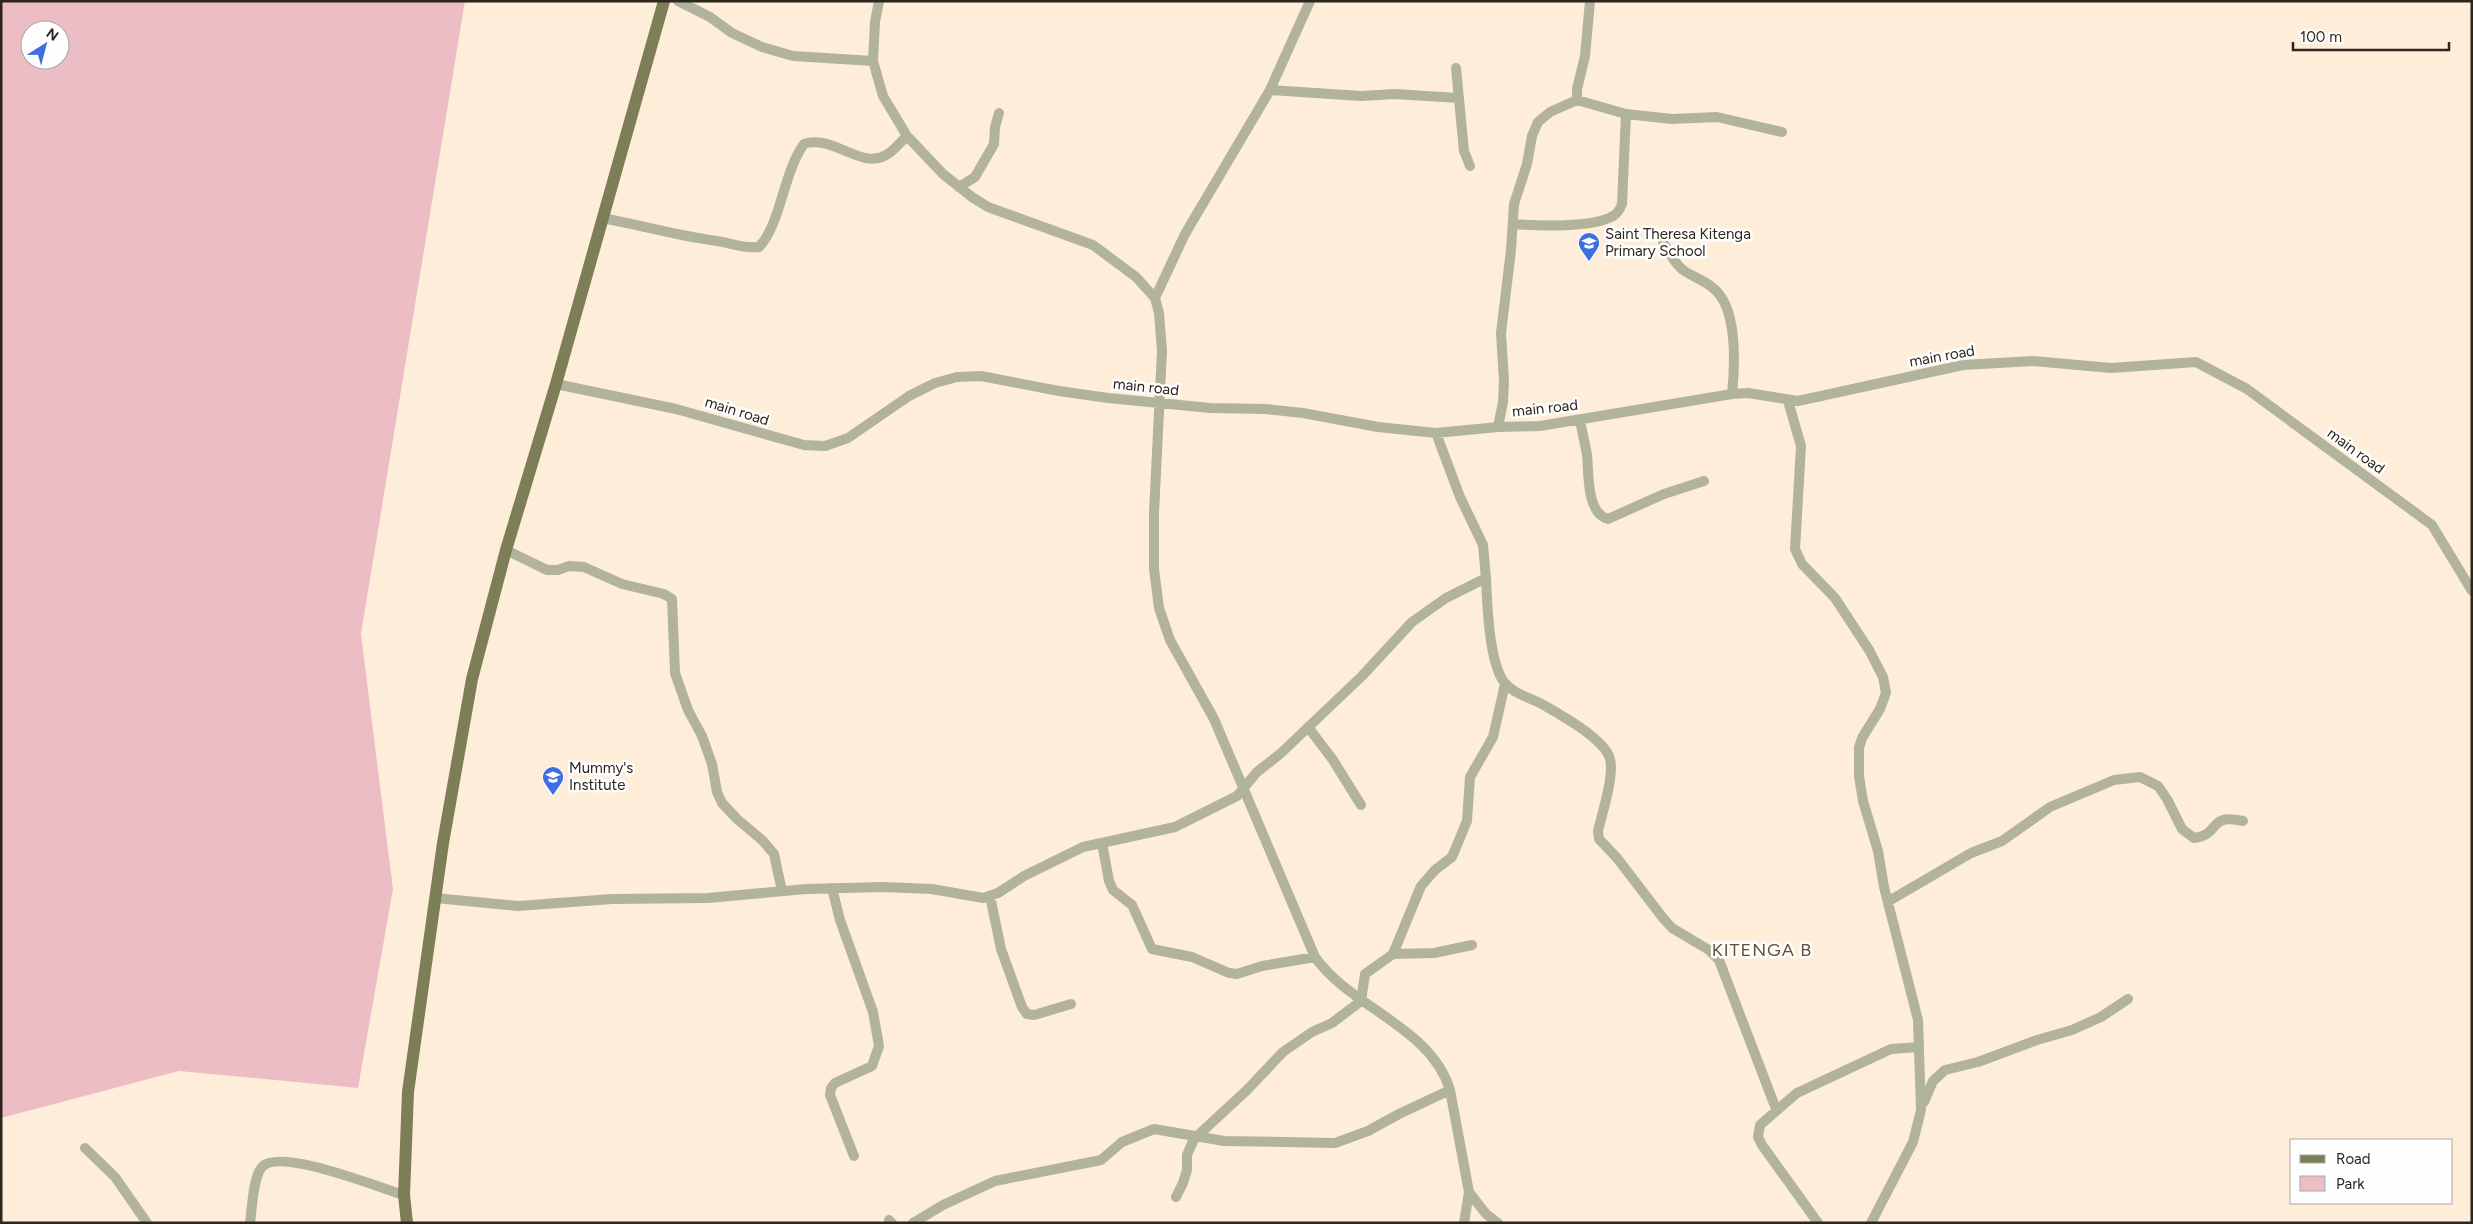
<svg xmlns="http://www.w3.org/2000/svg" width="2473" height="1224" viewBox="0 0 2473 1224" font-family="Figtree,sans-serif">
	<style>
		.green { fill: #edbdc5; fill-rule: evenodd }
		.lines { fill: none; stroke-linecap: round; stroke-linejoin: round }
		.minor { stroke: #b1b39d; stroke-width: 10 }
		.major { stroke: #7c7f56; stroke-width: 12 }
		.labels { text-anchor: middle; stroke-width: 5; stroke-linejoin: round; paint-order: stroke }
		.poi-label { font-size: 15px; fill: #2d261c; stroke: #fefefe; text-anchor: start }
		.street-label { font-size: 15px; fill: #2d261c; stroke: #fefefe }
		.quarter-label { font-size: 18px; letter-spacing: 1px; fill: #5f4f38; stroke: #fefefe }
	</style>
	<rect width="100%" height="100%" fill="#feeed9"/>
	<!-- green -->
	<path class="green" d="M1 1H465L361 634 393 889 358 1088 179 1071 1 1118ZM30 30H60V60H30Z"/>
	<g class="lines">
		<!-- minor -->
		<path class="minor" d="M678 1 710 17 732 33 762 47 793 56 873 61
			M879 1 875 22 873 61 883 96 907 136 943 174 972 197 988 207 1093 245 1136 277 1155 298 1159 313 1162 351 1154 513V569L1159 608 1170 640 1214 719 1315 957C1351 1008 1431 1027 1450 1090L1469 1192 1486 1214 1498 1223
			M1456 68 1464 151 1470 166
			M1270 90 1361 96 1395 94 1458 98
			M1577 100V89L1585 56 1590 1
			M959 187 975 177 994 144 995 127 999 113
			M602 218C641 225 678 236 717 241 731 243 744 249 759 247 781 224 783 173 804 144 832 134 862 170 886 155 894 151 900 142 907 136
			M1514 224C1537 226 1593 228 1613 216 1617 214 1620 209 1622 204L1626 114
			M1663 242C1669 252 1674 263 1683 270 1693 277 1704 280 1713 288 1738 307 1735 366 1732 394
			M1155 298 1185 234 1270 90 1310 1
			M556 384 676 409 804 445 825 446 848 438 909 396 935 383 957 377 981 376 1059 391 1108 398 1210 408 1266 409 1303 413 1378 427 1436 433 1498 427 1540 426 1732 394 1748 393 1798 401 1963 365 2033 361 2111 368 2196 362 2247 389 2432 525 2472 591
			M1788 401 1801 446 1795 549 1802 564 1835 598 1869 650 1883 677 1886 693 1880 709 1862 738 1859 748V776L1863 801 1878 851 1884 887 1918 1020 1921 1110 1913 1142 1871 1223
			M1580 420C1582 432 1585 443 1587 455 1589 473 1586 513 1608 519L1664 494 1704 481
			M1498 427 1503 402 1504 381 1501 333 1511 250 1514 204 1527 164 1532 136 1538 122 1550 112 1577 100 1626 114 1672 119 1717 117 1782 132
			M506 550 547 570H558L569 566 584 567 622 584 664 594 672 599 675 673 688 710 702 736 712 764 717 792 722 803 737 819 763 841 774 854 782 891
			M1486 578C1487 603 1489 662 1504 682 1512 693 1528 697 1540 703 1559 714 1600 736 1609 756 1616 772 1602 813 1598 831L1599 839 1617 858 1663 918 1672 928 1709 950 1719 960 1776 1109
			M1308 727 1333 760 1361 805
			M1102 843 1109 881 1113 890 1132 905 1152 949 1192 957 1229 973 1237 974 1262 966 1315 957
			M832 888 840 920 873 1012 879 1046 872 1066 835 1083 831 1088 830 1095 854 1156
			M990 896 1001 949 1022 1007 1027 1014 1034 1015 1071 1004
			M435 898 518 906 612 899 708 898 806 889 882 887 932 889 983 898 998 893 1024 876 1083 847 1175 827 1237 796 1257 772 1280 754 1362 676 1412 622 1446 598 1486 578 1483 545 1460 497 1436 433
			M1889 901 1971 853 2002 841 2050 807 2114 780 2140 777 2158 786 2167 799 2182 829 2194 838C2221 835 2207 813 2243 821
			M1393 954 1434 953 1472 945
			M1924 1102 1933 1081 1945 1070 1978 1062 2037 1040 2072 1030 2101 1017 2128 999
			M85 1148 115 1177 147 1223
			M1176 1197 1183 1183 1187 1170V1155L1194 1139 1247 1090 1283 1052 1312 1032 1332 1023 1361 1001 1365 974 1393 954 1421 886 1435 870 1452 857 1467 821 1470 777 1493 737 1505 684
			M889 1220 892 1223
			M250 1223C252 1209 253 1177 262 1167 279 1147 380 1188 404 1195
			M913 1223 943 1205 995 1181 1101 1160 1122 1142 1154 1129 1224 1141 1335 1143 1368 1131 1399 1114 1450 1090
			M1464 1223 1469 1192
			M1818 1223 1762 1145 1758 1137 1760 1125 1797 1093 1891 1049 1919 1047"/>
		<!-- major -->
		<path class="major" d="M407 1223 404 1195 408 1092 443 843 472 679 506 550 556 384 664 1"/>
	</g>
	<!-- icons -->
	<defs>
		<g id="school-pin" transform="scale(1.125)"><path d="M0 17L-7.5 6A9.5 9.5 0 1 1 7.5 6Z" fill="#3d6fe0" stroke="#fefefe"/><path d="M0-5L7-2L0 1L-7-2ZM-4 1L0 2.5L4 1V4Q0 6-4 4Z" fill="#fff"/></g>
	</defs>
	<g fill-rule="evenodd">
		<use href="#school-pin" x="1589" y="243"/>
		<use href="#school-pin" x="553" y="777"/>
	</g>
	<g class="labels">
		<!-- poi labels -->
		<g class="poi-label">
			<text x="1605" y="239">Saint Theresa Kitenga<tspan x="1605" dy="17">Primary School</tspan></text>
			<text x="569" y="773">Mummy's<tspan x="569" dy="17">Institute</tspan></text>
		</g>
		<!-- street labels -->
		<g class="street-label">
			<text transform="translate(1942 356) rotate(-10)" y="5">main road</text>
			<text transform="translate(1146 387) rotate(6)" y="5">main road</text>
			<text transform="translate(1545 408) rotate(-6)" y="5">main road</text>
			<text transform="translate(737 411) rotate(17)" y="5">main road</text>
			<text transform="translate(2356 451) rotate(36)" y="5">main road</text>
		</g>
		<!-- quarter labels -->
		<g class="quarter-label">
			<text x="1762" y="956">KITENGA B</text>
		</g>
	</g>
	<!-- border -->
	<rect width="2473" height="1224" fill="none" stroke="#2d261c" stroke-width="5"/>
	<!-- legend -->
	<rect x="2290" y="1139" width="162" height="65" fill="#fefefe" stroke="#aaa8a4"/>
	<rect x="2300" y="1155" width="25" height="8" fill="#7c7f56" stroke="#aaa8a4"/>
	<text x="2336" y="1164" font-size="15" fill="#2d261c">Road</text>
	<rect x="2300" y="1176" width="25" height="15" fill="#edbdc5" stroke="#aaa8a4"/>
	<text x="2336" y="1189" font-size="15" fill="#2d261c">Park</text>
	<!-- north arrow -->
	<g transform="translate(45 45) rotate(36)"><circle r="24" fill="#fefefe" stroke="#aaa8a4"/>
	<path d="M0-4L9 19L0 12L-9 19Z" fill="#3d6fe0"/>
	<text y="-8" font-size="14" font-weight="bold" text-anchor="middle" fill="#2d261c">N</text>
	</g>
	<!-- scale -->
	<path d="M2293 42v8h156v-8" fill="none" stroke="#2d261c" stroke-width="2.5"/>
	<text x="2300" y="42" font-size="15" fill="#2d261c" stroke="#fefefe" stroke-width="4" paint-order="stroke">100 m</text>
</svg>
